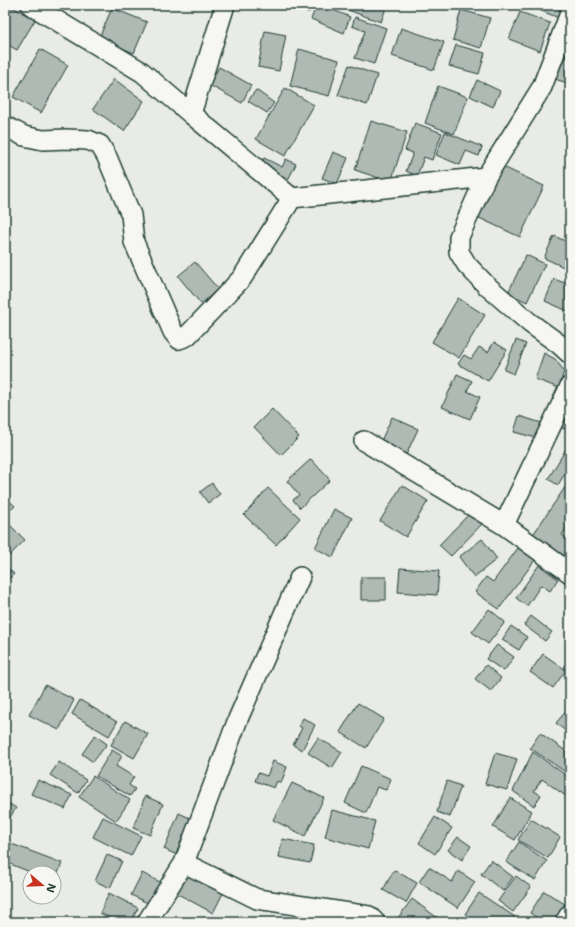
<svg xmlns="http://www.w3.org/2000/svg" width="575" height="927" viewBox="0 0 575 927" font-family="'Shantell Sans',sans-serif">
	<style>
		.building { fill: #b0bab5; stroke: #1f3d34 }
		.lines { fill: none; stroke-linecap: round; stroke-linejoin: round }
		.street-casing { stroke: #1f3d34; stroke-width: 22 }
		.street { stroke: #f6f6f2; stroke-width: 19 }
	</style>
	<rect width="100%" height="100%" fill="#e9ebe7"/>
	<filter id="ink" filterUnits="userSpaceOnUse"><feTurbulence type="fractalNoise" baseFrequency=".025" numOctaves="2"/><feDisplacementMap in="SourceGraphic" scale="8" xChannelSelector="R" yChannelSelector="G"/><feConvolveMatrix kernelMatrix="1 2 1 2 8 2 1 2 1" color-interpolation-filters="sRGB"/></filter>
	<g filter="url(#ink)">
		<!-- building -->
		<path class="building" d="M5 5H9L35 20 17 50 5 43Z
			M286 5H311L309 12Z
			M317 5H321L350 17 344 33 311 19Z
			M334 5H376L386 8 381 22Z
			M535 5H564L559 18 534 8Z
			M112 8 147 22 134 53 99 38Z
			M461 10 490 18 481 48 453 40Z
			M520 12 550 23 540 51 509 39Z
			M355 17 386 28 374 64 355 58 365 31 352 26Z
			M401 28 444 42 434 70 392 56Z
			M265 31 286 35 279 71 258 67Z
			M456 45 485 53 479 74 449 66Z
			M40 49 68 65 41 113 13 97Z
			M299 49 339 60 329 96 290 86Z
			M557 52 570 56V84L549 77Z
			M349 65 377 75 367 105 338 95Z
			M219 67 251 85 242 103 209 85Z
			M114 79 144 101 124 131 93 109Z
			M477 80 500 91 493 107 470 96Z
			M438 86 468 97 454 134 425 123Z
			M285 88 314 105 285 156 256 139Z
			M256 90 274 103 267 113 248 101Z
			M371 121 407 132 391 182 355 170Z
			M415 123 442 133 432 160 424 157 417 176 406 171 413 153 405 150Z
			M445 132 482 147 479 156 466 151 460 165 436 155Z
			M333 152 348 158 337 184 322 178Z
			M264 158 282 167 286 159 296 164 287 182 259 167Z
			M499 165 544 186 520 237 475 216Z
			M554 236 570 243V265L568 269 544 258Z
			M526 255 545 264 527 302 508 293Z
			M195 262 218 289 201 304 178 276Z
			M554 279 570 285V312L545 301Z
			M458 298 485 315 459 358 432 342Z
			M516 340 526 344 514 374 504 370Z
			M494 342 507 350 488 381 458 364 464 355 471 359 479 347 488 352Z
			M544 353 555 359 564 371 559 388 535 379Z
			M457 374 472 381 467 391 480 397 470 419 442 407Z
			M570 404V431L557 426Z
			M272 409 299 437 281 455 254 427Z
			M519 416 545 424 540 439 514 432Z
			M392 417 418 429 406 455 380 443Z
			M569 444H570V465L558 485 548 479Z
			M311 459 330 480 300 508 293 500 299 495 287 481Z
			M570 480V523L562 535 570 540V564L530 539Z
			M212 483 220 494 208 503 200 492Z
			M402 485 428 501 406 537 380 521Z
			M268 488 300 518 276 545 244 515Z
			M5 497 15 506 5 516Z
			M334 509 352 518 333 557 315 548Z
			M470 513 482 524 451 556 439 545Z
			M10 525 25 540 7 558 5 556V530Z
			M482 539 497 559 474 577 459 557Z
			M518 548 535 560 499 609 475 592 486 577 493 582Z
			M539 565 558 579 550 591 541 585 527 606 516 598Z
			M5 566 14 574 5 583Z
			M400 568 439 571 437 595 398 592Z
			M361 577H386V600H361Z
			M489 609 505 622 488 644 472 632Z
			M531 616 552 632 545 641 524 625Z
			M511 626 527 637 519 650 502 640Z
			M497 645 514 657 504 671 486 659Z
			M543 654 566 670 553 688 530 672Z
			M486 665 501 678 491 691 475 679Z
			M45 685 74 700 59 730 29 715Z
			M80 700 117 722 109 736 72 714Z
			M358 703 384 719 366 748 340 732Z
			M567 710 570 712V735L556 723Z
			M303 718 315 725 302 750 293 745 302 728 299 726Z
			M125 721 148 734 134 758 111 745Z
			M540 733 570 754V775L530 748Z
			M95 735 107 744 93 762 82 754Z
			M318 738 342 752 332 768 308 753Z
			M112 750 122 756 116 766 134 777 129 785 135 789 130 796 96 776Z
			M533 752 570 778V799L542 779 534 791 541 795 534 806 513 791Z
			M495 753 517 759 507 790 485 784Z
			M273 761 287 767 281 783 277 781 274 788 255 781 258 773 267 776Z
			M59 762 86 780 78 793 50 775Z
			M361 766 391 779 386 790 377 787 366 813 345 803Z
			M93 776 130 800 116 821 79 797Z
			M38 780 72 795 65 809 31 794Z
			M447 781 461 786 450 817 437 812Z
			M292 783 324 798 305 836 273 820Z
			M145 796 163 804 150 835 133 828Z
			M510 798 532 811 515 840 493 827Z
			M5 801 16 808 5 825Z
			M332 810 375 821 368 849 325 837Z
			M179 813 194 820 179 856 164 849Z
			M103 817 141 836 131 856 93 837Z
			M435 817 452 828 435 854 419 843Z
			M531 819 560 837 548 858 518 840Z
			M458 837 471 846 462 860 448 850Z
			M282 839 314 845 310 863 279 857Z
			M519 842 547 861 535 880 506 862Z
			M9 843 62 863 55 881H54V873H33L5 862V853Z
			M107 855 122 861 110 888 95 881Z
			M491 860 513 877 503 891 481 874Z
			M429 867 452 882 458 871 475 882 458 908 419 882Z
			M394 870 417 883 406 903 383 890Z
			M142 873 164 884 154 906 131 895Z
			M187 873 223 893 213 913 176 893Z
			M516 876 531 887 513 912 498 901Z
			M544 891 568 906 558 922H543L530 913Z
			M109 893 138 908 131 922H118L100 913Z
			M479 893 515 917 511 922H478L465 914Z
			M412 899 443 922H421L414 917 410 922H395Z"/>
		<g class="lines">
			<!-- street casing -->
			<g class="street-casing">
				<path id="street" d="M31 5 142 72 191 114
					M225 5 191 114 292 198 486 177
					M570 13 542 87 486 177 459 237V252L467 265 487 286 530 323 559 344 570 354
					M5 126 24 136 43 140 67 139 88 140 100 145 107 157 131 215 134 242 173 332 179 339 187 336 242 278 292 198
					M364 441 504 525 570 573
					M504 525 570 386
					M184 863 257 899 369 916 375 922
					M147 922 184 863 238 719 300 577
					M565 922 570 914"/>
			</g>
			<!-- street -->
			<use href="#street" class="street"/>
		</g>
	</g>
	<!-- margin -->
	<rect width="575" height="927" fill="none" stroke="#f6f6f2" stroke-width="20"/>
	<rect x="10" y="10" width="555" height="907" fill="none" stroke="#1f3d34" stroke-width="1.5" filter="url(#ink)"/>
	<!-- north arrow -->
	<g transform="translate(42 885) rotate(109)"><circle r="19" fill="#f6f6f2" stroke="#a0aca6"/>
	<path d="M0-3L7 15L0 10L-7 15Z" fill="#c8321e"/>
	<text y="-6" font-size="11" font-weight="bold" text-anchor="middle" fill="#1f3d34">N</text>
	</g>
</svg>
